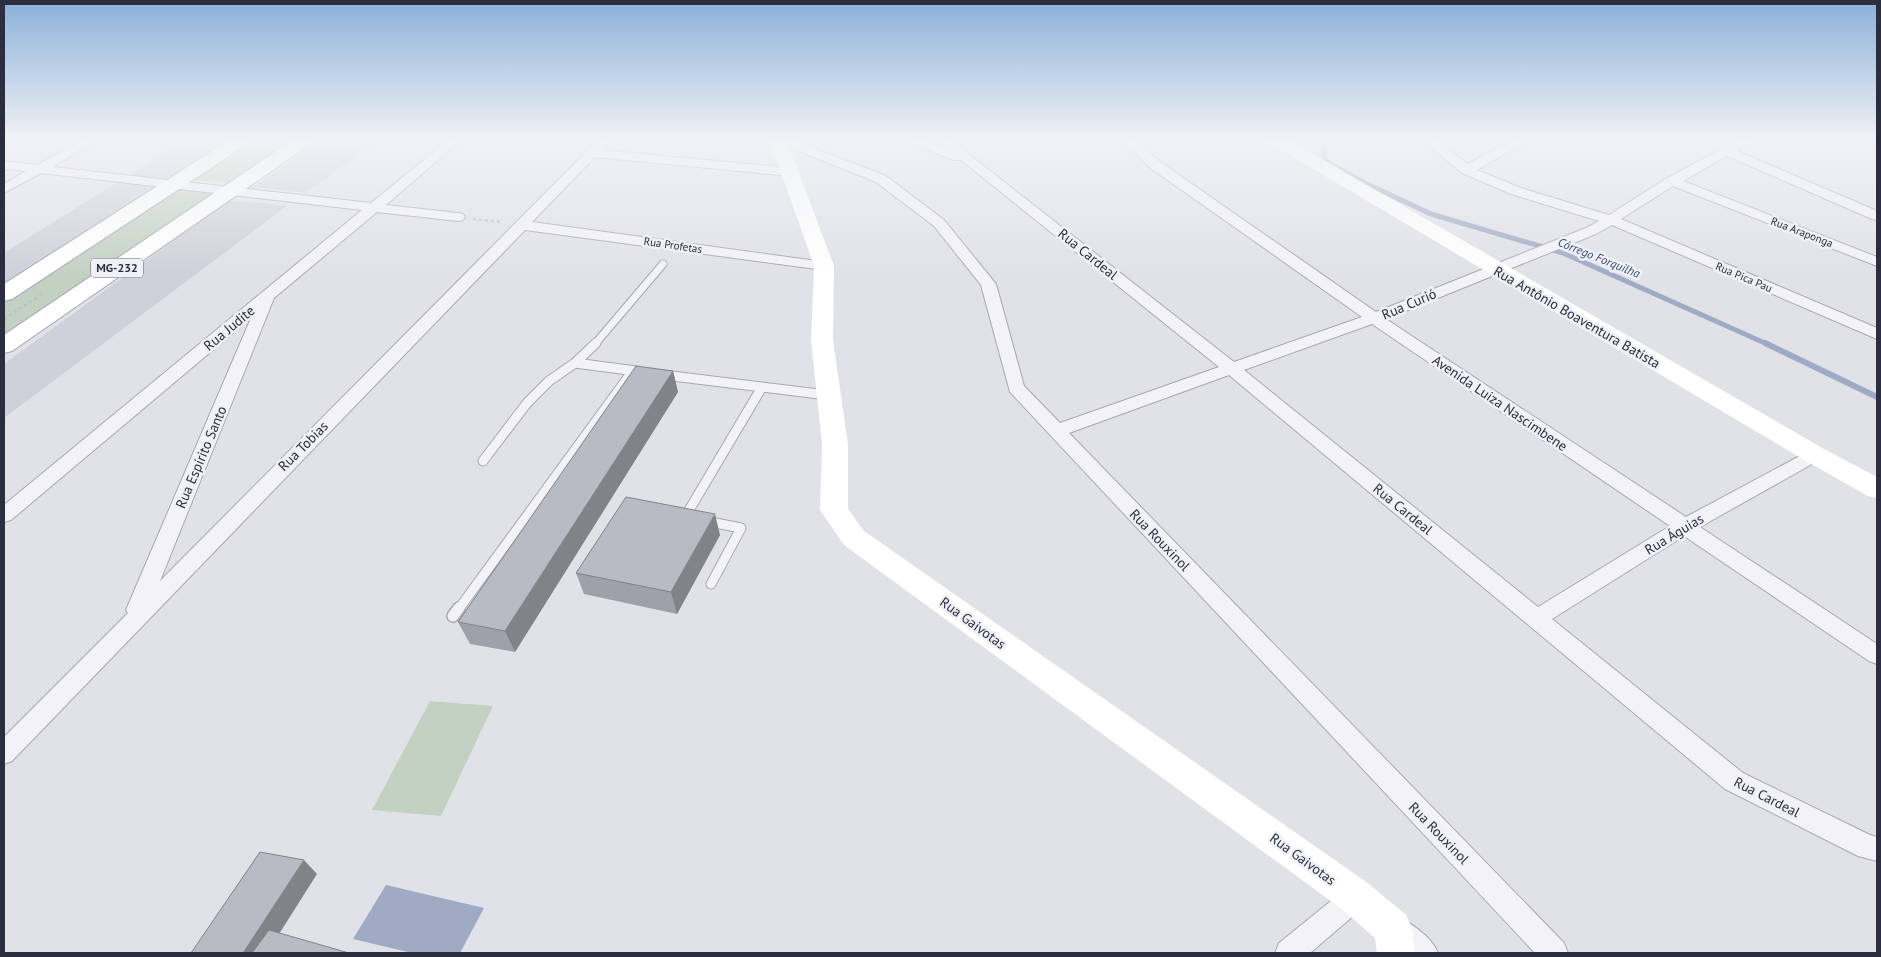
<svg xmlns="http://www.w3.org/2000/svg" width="1881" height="957" viewBox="0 0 1881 957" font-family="'PT Sans',sans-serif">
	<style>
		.built { fill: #cfd1da }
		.green { fill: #c3d1c2 }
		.water { fill: #9faac5 }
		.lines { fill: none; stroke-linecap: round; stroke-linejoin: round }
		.stream-far1 { stroke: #9faac5; stroke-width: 5 }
		.stream { stroke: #9faac5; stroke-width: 6 }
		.lane-far2-casing { stroke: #a6a8b2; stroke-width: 9 }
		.lane-far1-casing { stroke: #a6a8b2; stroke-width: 11 }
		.lane-casing { stroke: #a6a8b2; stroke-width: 14 }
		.street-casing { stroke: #a6a8b2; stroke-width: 2 }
		.primary-casing { stroke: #a1a5b3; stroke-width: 2 }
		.path { stroke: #bfc0c7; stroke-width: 2.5; stroke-dasharray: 3 3; stroke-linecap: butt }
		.lane-far2 { stroke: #f3f3f7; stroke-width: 7 }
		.lane-far1 { stroke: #f3f3f7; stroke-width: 9 }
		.lane { stroke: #f3f3f7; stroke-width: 11 }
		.street { fill: #f3f3f7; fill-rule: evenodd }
		.secondary { fill: #fff; fill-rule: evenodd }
		.primary { fill: #fff; fill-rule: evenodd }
		.wall { fill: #9ea1a9 }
		.shaded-wall { fill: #818389 }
		.building { fill: #b8bbc4; stroke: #818389 }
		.labels { text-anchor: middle; stroke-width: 5; stroke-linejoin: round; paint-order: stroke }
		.far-street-label { font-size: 11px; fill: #2a2e3e; stroke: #f0f1f6 }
		.far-water-label { font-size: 12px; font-style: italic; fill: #38476e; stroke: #f0f1f6 }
		.shield { fill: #f0f1f6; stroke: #656875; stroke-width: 1 }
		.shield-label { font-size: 12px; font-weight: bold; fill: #2a2e3e }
		.street-label { font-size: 14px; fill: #2a2e3e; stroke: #f0f1f6 }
	</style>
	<rect width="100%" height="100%" fill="#e0e2e8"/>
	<!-- built -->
	<path class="built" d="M184 141H230L4 287V253Z
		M320 141H377L305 193 253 187Z
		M229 200 287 206 4 418V364Z"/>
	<!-- green -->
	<path class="green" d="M248 141H293L230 183 189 179Z
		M173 189 219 192 4 340V300Z
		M430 701 493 706 441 816 372 810Z"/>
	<!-- water -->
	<path class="water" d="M386 885 484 908 460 953H412L353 939Z"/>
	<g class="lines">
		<!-- stream-far1 -->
		<path class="stream-far1" d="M1324 141 1325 161 1361 181 1431 214 1563 253 1767 344"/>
		<!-- stream -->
		<path class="stream" d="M1765 343 1877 397"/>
		<!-- lane-far2 casing -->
		<g class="lane-far2-casing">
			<path id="lane-far2" d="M595 344 663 264"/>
		</g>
		<!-- lane-far1 casing -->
		<g class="lane-far1-casing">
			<path id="lane-far1" d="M575 363 636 371
				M664 375 827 395
				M483 461 527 403 549 381 575 363 596 343
				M685 517 762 387
				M705 521 741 528 711 584
				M458 610 632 372"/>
		</g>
		<!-- lane casing -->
		<g class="lane-casing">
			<path id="lane" d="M453 616 459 608"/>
		</g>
		<!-- street casing -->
		<g class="street-casing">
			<path id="street" d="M81 141H95L53 167 371 203 447 141H460L386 205 458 213 463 214 465 217 463 220 458 221 377 212 274 298 160 581 597 141H610L602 150 791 168 797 172 791 176 595 157 532 222 824 262 829 263 831 266 829 269 824 270 525 230 12 761 4 764V737L128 613 126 610 251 318 11 520 4 522V505L362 210 41 173 4 193V184L26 171 4 169V161L37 165Z
				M779 141H795L886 176 944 220 996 284 1024 386 1060 423 1219 367 961 160H954L913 144 911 141H927L946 148 939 141H952L1234 362 1362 317 1149 167 1124 141H1137L1159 161 1376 312 1586 228 1599 221 1511 194 1462 173 1423 141H1436L1468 164 1510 141H1524L1522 144 1477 170 1521 188 1609 215 1667 178 1737 141H1752L1750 144 1737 151 1877 211V220L1872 219 1727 156 1683 181 1877 257V266L1673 186 1621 219 1877 328V339L1612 225 1596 234 1386 319 1686 517 1809 451 1815 449 1821 451 1824 455 1821 459 1700 527 1877 644V664L1869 661 1684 536 1552 619 1743 773 1870 835 1877 837V861L1858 856 1725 789 1229 375 1069 433 1564 943 1568 953H1535L1010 392 981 285 934 226 876 182 781 144ZM1372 324 1670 526 1538 607 1244 370Z
				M1356 884 1365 888 1369 897 1365 906 1310 953H1275L1279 943 1347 888Z
				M1394 915C1410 922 1432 937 1438 953 1412 953 1392 957 1380 929L1384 919Z"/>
		</g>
		<!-- primary casing -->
		<g class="primary-casing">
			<path id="primary" d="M228 141H249L246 145 12 299 4 301V284Z
				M291 141H312L309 145 12 351 4 353V335Z"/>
		</g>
		<!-- path -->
		<path class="path" d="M473 219 502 222
			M4 319 41 295"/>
		<!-- lane-far2 -->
		<use href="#lane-far2" class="lane-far2"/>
		<!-- lane-far1 -->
		<use href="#lane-far1" class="lane-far1"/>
		<!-- lane -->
		<use href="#lane" class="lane"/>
		<!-- street -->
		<use href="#street" class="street"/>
		<!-- secondary -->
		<path class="secondary" d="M770 141H787L834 266 833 340 848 444V509L864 531 1369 884 1406 915 1412 928 1415 953H1377L1375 938 1343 910 844 545 820 510 822 444 811 340 814 266Z
			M1271 141H1291L1824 449 1877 477V498L1868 496 1806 461 1273 145Z"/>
		<!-- primary -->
		<use href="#primary" class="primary"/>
	</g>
	<!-- wall -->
	<path class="wall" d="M673 371 678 392 515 652 470 644 458 622Z
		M720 535 677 614 584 594 576 573Z"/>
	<!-- shaded-wall -->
	<path class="shaded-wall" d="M673 371 678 392 515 652 505 631Z
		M715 514 720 535 677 614 671 592Z
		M304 860 317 874 267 953H243Z"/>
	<!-- building -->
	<path class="building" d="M636 366 673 371 505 631 458 622Z
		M626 497 715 514 671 592 576 573Z
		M260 852 304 860 243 953H191Z
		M269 930 349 953H252Z"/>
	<!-- sky -->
	<linearGradient id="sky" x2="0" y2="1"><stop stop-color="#8bb0da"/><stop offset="0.51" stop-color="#f1f2f5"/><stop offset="1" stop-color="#f1f2f5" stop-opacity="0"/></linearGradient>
	<rect width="1881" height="275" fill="url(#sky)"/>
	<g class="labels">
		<!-- far-street labels -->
		<g class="far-street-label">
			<text transform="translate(1802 232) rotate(21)" y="4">Rua Araponga</text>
			<text transform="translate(673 245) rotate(8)" y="4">Rua Profetas</text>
			<text transform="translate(1744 277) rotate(23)" y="4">Rua Pica Pau</text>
		</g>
		<!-- far-water labels -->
		<g class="far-water-label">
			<text transform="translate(1599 258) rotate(22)" y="4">Córrego Forquilha</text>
		</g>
		<!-- shield labels -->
		<rect class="shield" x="91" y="258.5" width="52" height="19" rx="4"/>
		<g class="shield-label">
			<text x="117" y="272">MG-232</text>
		</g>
		<!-- street labels -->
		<g class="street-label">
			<text transform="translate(1088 254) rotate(39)" y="5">Rua Cardeal</text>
			<text transform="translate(1409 304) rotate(-23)" y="5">Rua Curió</text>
			<text transform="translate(1577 317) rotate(30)" y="5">Rua Antônio Boaventura Batista</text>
			<text transform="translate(229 328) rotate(-40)" y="5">Rua Judite</text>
			<text transform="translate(1500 403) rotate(34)" y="5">Avenida Luiza Nascimbene</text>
			<text transform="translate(303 446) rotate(-45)" y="5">Rua Tobias</text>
			<text transform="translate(201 457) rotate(-67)" y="5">Rua Espírito Santo</text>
			<text transform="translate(1403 509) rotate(39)" y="5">Rua Cardeal</text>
			<text transform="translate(1674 534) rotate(-31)" y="5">Rua Águias</text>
			<text transform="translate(1160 540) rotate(46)" y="5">Rua Rouxinol</text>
			<text transform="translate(973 623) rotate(36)" y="5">Rua Gaivotas</text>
			<text transform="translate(1767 797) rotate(27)" y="5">Rua Cardeal</text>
			<text transform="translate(1439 833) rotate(46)" y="5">Rua Rouxinol</text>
			<text transform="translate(1303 859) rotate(36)" y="5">Rua Gaivotas</text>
		</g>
	</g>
	<!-- border -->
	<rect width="1881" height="957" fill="none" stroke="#2a2e3e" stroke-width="10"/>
</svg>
